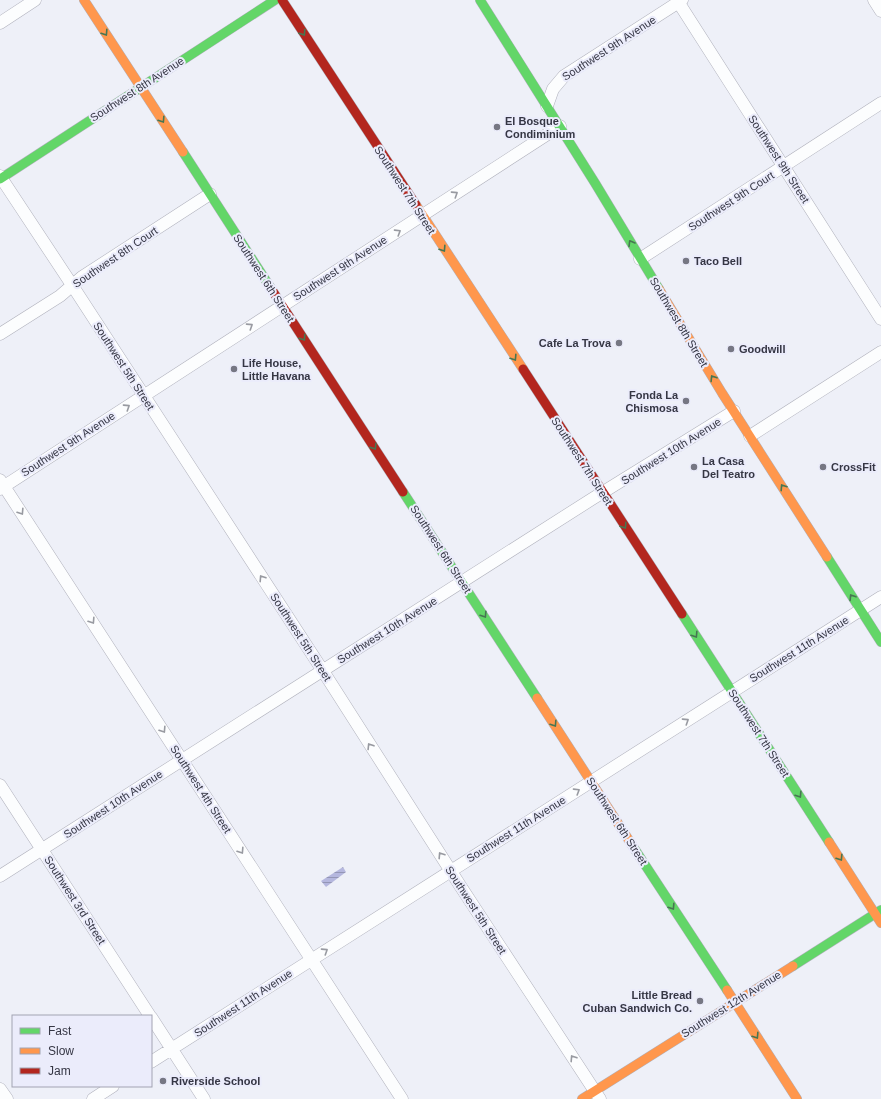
<svg xmlns="http://www.w3.org/2000/svg" width="881" height="1099" viewBox="0 0 881 1099" font-family="Arial,sans-serif">
	<style>
		.water { fill: url(#water-rules) }
		.lines { fill: none; stroke-linecap: round; stroke-linejoin: round }
		.street-casing { stroke: #b0b1bc; stroke-width: 13 }
		.fast-casing { stroke: #b0b1bc; stroke-width: 10 }
		.slow-casing { stroke: #b0b1bc; stroke-width: 10 }
		.jam-casing { stroke: #b0b1bc; stroke-width: 10 }
		.street { stroke: #fcfdfe; stroke-width: 12 }
		.fast { stroke: #63d668; stroke-width: 9 }
		.slow { stroke: #ff974d; stroke-width: 9 }
		.jam { stroke: #b3261e; stroke-width: 9 }
		.oneway { stroke: #477652 }
		.oneway2 { stroke: #989aa1 }
		.poi-dot { fill: #767783; stroke: #ebecfb; stroke-width: 1.5 }
		.labels { text-anchor: middle; stroke-width: 4; stroke-linejoin: round; paint-order: stroke }
		.street-label { font-size: 11px; fill: #353644; stroke: #ebecfb }
		.poi-label { font-size: 11px; font-weight: bold; fill: #353644; stroke: #ebecfb; text-anchor: start }
	</style>
	<defs>
		<pattern id="water-rules" width="6" height="5" patternUnits="userSpaceOnUse"><rect width="6" height="5" fill="#b5b7de"/><path d="M0 2.5h6" fill="none" stroke="#9496b6"/></pattern>
	</defs>
	<rect width="100%" height="100%" fill="#eef0f8"/>
	<!-- water -->
	<path class="water" d="M343 867 346 872 326 887 321 881Z"/>
	<g class="lines">
		<!-- street casing -->
		<g class="street-casing">
			<path id="street" d="M677 0 881 319
				M874 0 881 11
				M0 23 35 0
				M547 106 553 89 564 76 682 0
				M0 176 72 285 323 671 461 887 600 1099
				M640 259 881 103
				M0 334 60 296 82 277 210 194
				M750 436 881 352
				M0 480 402 1099
				M0 489 560 126
				M0 785 150 1016
				M0 876 592 499 734 411
				M151 1017 204 1099
				M151 1062 881 597
				M0 1089 7 1099
				M93 1099 113 1086"/>
		</g>
		<!-- fast casing -->
		<g class="fast-casing">
			<path id="fast" d="M480 0 595 183 659 289
				M183 152 272 290
				M0 179 275 0
				M403 492 537 698
				M827 557 881 642
				M682 614 829 842
				M632 845 727 990
				M793 966 881 910"/>
		</g>
		<!-- slow casing -->
		<g class="slow-casing">
			<path id="slow" d="M84 0 183 152
				M416 205 523 369
				M659 289 722 393 827 557
				M537 698 632 845
				M829 842 881 923
				M727 990 797 1099
				M582 1099 793 966"/>
		</g>
		<!-- jam casing -->
		<g class="jam-casing">
			<path id="jam" d="M282 0 416 205
				M272 290 403 492
				M523 369 682 614"/>
		</g>
		<!-- street -->
		<use href="#street" class="street"/>
		<!-- fast -->
		<use href="#fast" class="fast"/>
		<!-- slow -->
		<use href="#slow" class="slow"/>
		<!-- jam -->
		<use href="#jam" class="jam"/>
	</g>
	<!-- one-way arrows -->
	<defs><path id="oneway-chevron" d="M-2-3.5L2.5 0L-2 3.5" fill="none" stroke-width="1.6" stroke-linecap="round" stroke-linejoin="round"/></defs>
	<g class="oneway">
		<use href="#oneway-chevron" transform="translate(105 33) rotate(57)"/>
		<use href="#oneway-chevron" transform="translate(303 33) rotate(57)"/>
		<use href="#oneway-chevron" transform="translate(162 120) rotate(57)"/>
		<use href="#oneway-chevron" transform="translate(631 243) rotate(-121)"/>
		<use href="#oneway-chevron" transform="translate(443 249) rotate(57)"/>
		<use href="#oneway-chevron" transform="translate(303 338) rotate(57)"/>
		<use href="#oneway-chevron" transform="translate(514 358) rotate(57)"/>
		<use href="#oneway-chevron" transform="translate(713 378) rotate(-122)"/>
		<use href="#oneway-chevron" transform="translate(374 447) rotate(57)"/>
		<use href="#oneway-chevron" transform="translate(783 487) rotate(-123)"/>
		<use href="#oneway-chevron" transform="translate(624 526) rotate(57)"/>
		<use href="#oneway-chevron" transform="translate(852 597) rotate(-122)"/>
		<use href="#oneway-chevron" transform="translate(484 615) rotate(57)"/>
		<use href="#oneway-chevron" transform="translate(695 635) rotate(57)"/>
		<use href="#oneway-chevron" transform="translate(554 724) rotate(57)"/>
		<use href="#oneway-chevron" transform="translate(799 795) rotate(57)"/>
		<use href="#oneway-chevron" transform="translate(840 858) rotate(57)"/>
		<use href="#oneway-chevron" transform="translate(672 907) rotate(57)"/>
		<use href="#oneway-chevron" transform="translate(756 1036) rotate(57)"/>
	</g>
	<g class="oneway2">
		<use href="#oneway-chevron" transform="translate(455 194) rotate(-33)"/>
		<use href="#oneway-chevron" transform="translate(398 232) rotate(-32)"/>
		<use href="#oneway-chevron" transform="translate(250 326) rotate(-33)"/>
		<use href="#oneway-chevron" transform="translate(127 407) rotate(-33)"/>
		<use href="#oneway-chevron" transform="translate(21 512) rotate(57)"/>
		<use href="#oneway-chevron" transform="translate(262 578) rotate(-123)"/>
		<use href="#oneway-chevron" transform="translate(92 621) rotate(57)"/>
		<use href="#oneway-chevron" transform="translate(686 721) rotate(-33)"/>
		<use href="#oneway-chevron" transform="translate(163 730) rotate(57)"/>
		<use href="#oneway-chevron" transform="translate(370 746) rotate(-122)"/>
		<use href="#oneway-chevron" transform="translate(577 791) rotate(-32)"/>
		<use href="#oneway-chevron" transform="translate(241 851) rotate(57)"/>
		<use href="#oneway-chevron" transform="translate(441 855) rotate(-123)"/>
		<use href="#oneway-chevron" transform="translate(325 951) rotate(-33)"/>
		<use href="#oneway-chevron" transform="translate(573 1058) rotate(-123)"/>
	</g>
	<!-- markers -->
	<g class="poi-dot">
		<circle cx="497" cy="127" r="4"/>
		<circle cx="686" cy="261" r="4"/>
		<circle cx="619" cy="343" r="4"/>
		<circle cx="731" cy="349" r="4"/>
		<circle cx="234" cy="369" r="4"/>
		<circle cx="686" cy="401" r="4"/>
		<circle cx="694" cy="467" r="4"/>
		<circle cx="823" cy="467" r="4"/>
		<circle cx="700" cy="1001" r="4"/>
		<circle cx="163" cy="1081" r="4"/>
	</g>
	<g class="labels">
		<!-- street labels -->
		<g class="street-label">
			<text transform="translate(609 48) rotate(-33)" y="4">Southwest 9th Avenue</text>
			<text transform="translate(137 89) rotate(-33)" y="4">Southwest 8th Avenue</text>
			<text transform="translate(779 159) rotate(57)" y="4">Southwest 9th Street</text>
			<text transform="translate(405 190) rotate(57)" y="4">Southwest 7th Street</text>
			<text transform="translate(731 201) rotate(-33)" y="4">Southwest 9th Court</text>
			<text transform="translate(115 257) rotate(-34)" y="4">Southwest 8th Court</text>
			<text transform="translate(340 268) rotate(-33)" y="4">Southwest 9th Avenue</text>
			<text transform="translate(264 278) rotate(57)" y="4">Southwest 6th Street</text>
			<text transform="translate(679 322) rotate(59)" y="4">Southwest 8th Street</text>
			<text transform="translate(124 366) rotate(57)" y="4">Southwest 5th Street</text>
			<text transform="translate(68 444) rotate(-33)" y="4">Southwest 9th Avenue</text>
			<text transform="translate(671 451) rotate(-32)" y="4">Southwest 10th Avenue</text>
			<text transform="translate(582 461) rotate(57)" y="4">Southwest 7th Street</text>
			<text transform="translate(441 549) rotate(57)" y="4">Southwest 6th Street</text>
			<text transform="translate(387 630) rotate(-32)" y="4">Southwest 10th Avenue</text>
			<text transform="translate(301 637) rotate(57)" y="4">Southwest 5th Street</text>
			<text transform="translate(799 649) rotate(-32)" y="4">Southwest 11th Avenue</text>
			<text transform="translate(759 733) rotate(57)" y="4">Southwest 7th Street</text>
			<text transform="translate(201 789) rotate(57)" y="4">Southwest 4th Street</text>
			<text transform="translate(113 804) rotate(-33)" y="4">Southwest 10th Avenue</text>
			<text transform="translate(617 821) rotate(57)" y="4">Southwest 6th Street</text>
			<text transform="translate(516 829) rotate(-32)" y="4">Southwest 11th Avenue</text>
			<text transform="translate(75 900) rotate(57)" y="4">Southwest 3rd Street</text>
			<text transform="translate(476 910) rotate(57)" y="4">Southwest 5th Street</text>
			<text transform="translate(243 1003) rotate(-33)" y="4">Southwest 11th Avenue</text>
			<text transform="translate(731 1004) rotate(-32)" y="4">Southwest 12th Avenue</text>
		</g>
		<!-- poi labels -->
		<g class="poi-label">
			<text x="505" y="125">El Bosque<tspan x="505" dy="13">Condiminium</tspan></text>
			<text x="694" y="265">Taco Bell</text>
			<text x="611" y="347" text-anchor="end">Cafe La Trova</text>
			<text x="739" y="353">Goodwill</text>
			<text x="242" y="367">Life House,<tspan x="242" dy="13">Little Havana</tspan></text>
			<text x="678" y="399" text-anchor="end">Fonda La<tspan x="678" dy="13">Chismosa</tspan></text>
			<text x="702" y="465">La Casa<tspan x="702" dy="13">Del Teatro</tspan></text>
			<text x="831" y="471">CrossFit</text>
			<text x="692" y="999" text-anchor="end">Little Bread<tspan x="692" dy="13">Cuban Sandwich Co.</tspan></text>
			<text x="171" y="1085">Riverside School</text>
		</g>
	</g>
	<!-- legend -->
	<rect x="12" y="1015" width="140" height="72" fill="#ebecfb" stroke="#a2a3b2"/>
	<rect x="20" y="1028" width="20" height="6" fill="#63d668" stroke="#a2a3b2"/>
	<text x="48" y="1035" font-size="12" fill="#353644">Fast</text>
	<rect x="20" y="1048" width="20" height="6" fill="#ff974d" stroke="#a2a3b2"/>
	<text x="48" y="1055" font-size="12" fill="#353644">Slow</text>
	<rect x="20" y="1068" width="20" height="6" fill="#b3261e" stroke="#a2a3b2"/>
	<text x="48" y="1075" font-size="12" fill="#353644">Jam</text>
</svg>
